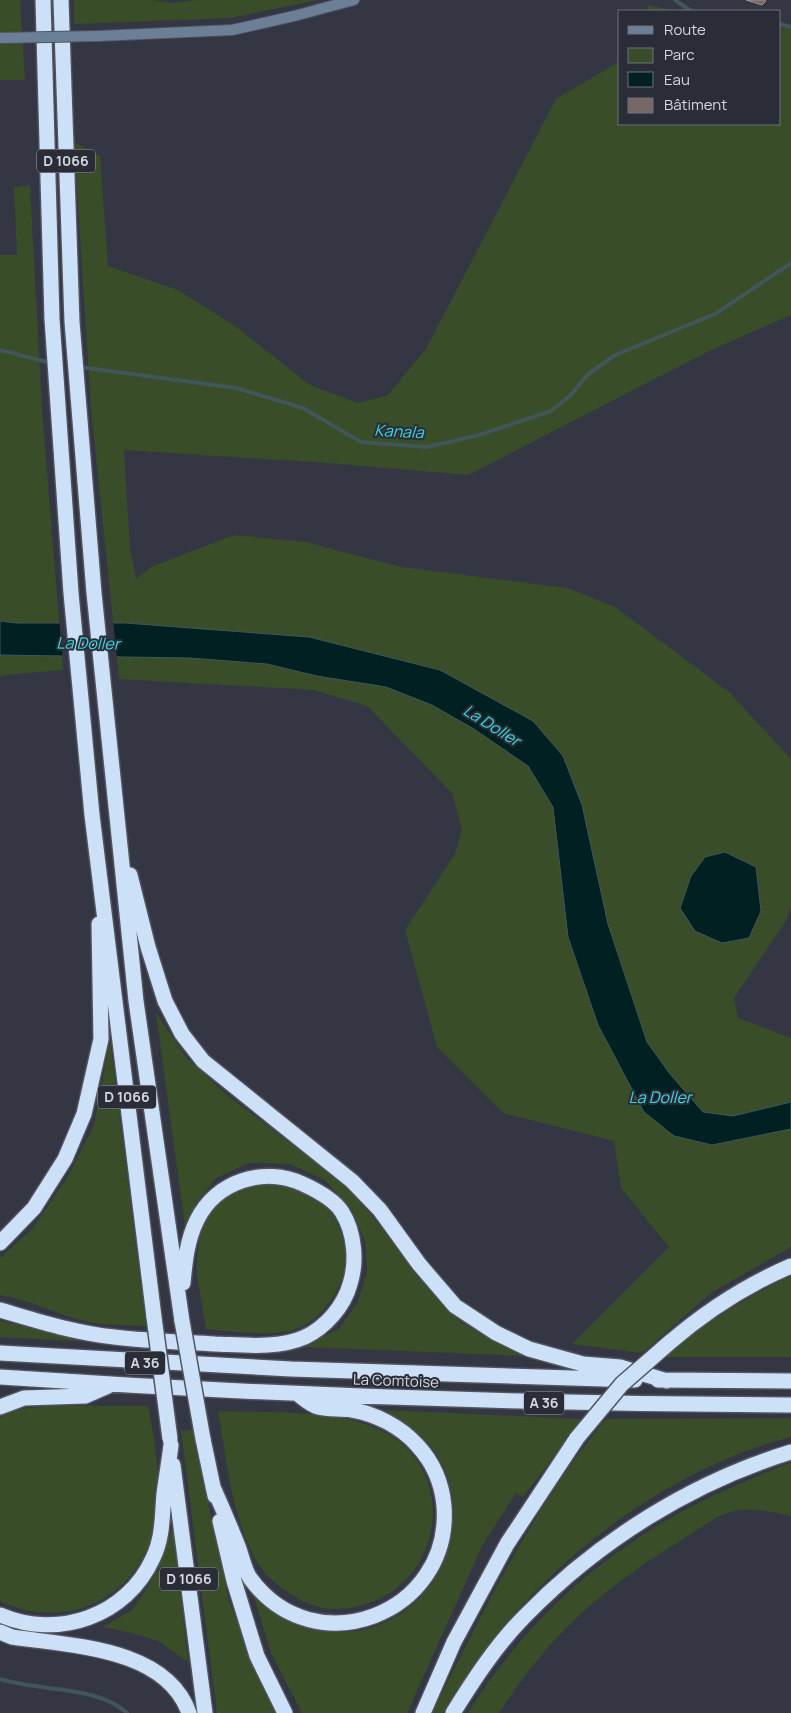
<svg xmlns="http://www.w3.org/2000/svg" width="791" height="1713" viewBox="0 0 791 1713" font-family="Manrope,sans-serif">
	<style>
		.green { fill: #384d28; fill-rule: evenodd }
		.water { fill: #002022; stroke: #40575a }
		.pier { fill: #343743 }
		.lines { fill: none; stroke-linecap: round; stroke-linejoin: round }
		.stream { stroke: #40575a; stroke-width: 4 }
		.building { fill: #776765; stroke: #a08f8d }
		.street-casing { stroke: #51545f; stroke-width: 12 }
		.highway-casing { stroke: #51545f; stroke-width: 18 }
		.street { stroke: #6b8097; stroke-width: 10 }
		.highway { stroke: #cce1f8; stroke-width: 15 }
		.street-bridge-casing { stroke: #51545f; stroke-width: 12; stroke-linecap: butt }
		.highway-bridge-casing { stroke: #51545f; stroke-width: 18; stroke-linecap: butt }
		.street-bridge { stroke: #6b8097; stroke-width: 10 }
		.highway-bridge { stroke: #cce1f8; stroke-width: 15 }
		.labels { text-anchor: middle; stroke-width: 4; stroke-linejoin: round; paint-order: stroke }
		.shield { fill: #2a2d38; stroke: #a2a4ac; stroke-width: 1 }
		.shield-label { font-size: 14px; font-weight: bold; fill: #d5d7de }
		.street-label { font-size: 15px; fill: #d5d7de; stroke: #2a2d38 }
		.water-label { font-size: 16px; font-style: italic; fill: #3bd7df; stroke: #2a2d38 }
	</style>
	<rect width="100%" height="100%" fill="#343743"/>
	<!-- green -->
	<path class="green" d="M0 0H20L25 80H0Z
		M74 0H152L172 3 198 0H318L230 18 74 24Z
		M648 5 677 11H648Z
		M780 27 791 28V315L709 351 468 475 328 463 124 450 130 548 136 579 151 567 234 535 305 542 402 567 567 588 615 607 730 693 791 759V906L787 919 734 998 738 1018 791 1038V1247L711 1293 642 1353 572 1344 669 1247 621 1188 614 1141 503 1113 437 1047 405 930 455 854 462 830 452 793 367 706 314 690 119 679 91 409 74 142 100 156 108 266 178 290 235 326 310 385 358 403 388 395 426 349 556 99 620 61V124H780ZM696 931 749 938 722 943Z
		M30 185 42 409 63 670 5 675 0 677V255H17L14 187Z
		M156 1013 186 1057 229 1097 342 1182 378 1223 417 1276 461 1322 497 1343 526 1356 301 1347 339 1329 358 1302 367 1271 365 1241 352 1210 325 1180 290 1164 249 1163 216 1178 196 1203 185 1227Z
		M110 1040 146 1326C126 1325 103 1326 84 1321 55 1314 31 1300 0 1295V1258L33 1228 67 1178 94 1125Z
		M272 1183C280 1184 290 1184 298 1187 342 1205 359 1258 333 1297 323 1312 311 1324 293 1330 270 1337 229 1331 206 1329L196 1269 200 1233 215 1205 240 1188Z
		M791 1275V1357H666C706 1321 744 1300 791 1275Z
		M0 1321 93 1342 0 1337Z
		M49 1406H148C155 1446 165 1490 154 1531 134 1600 65 1632 0 1601V1418L14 1410Z
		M385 1410 582 1419 523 1497 516 1493 482 1546 407 1713H302L271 1653 251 1587C257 1594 264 1603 271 1609 285 1620 304 1626 320 1630 423 1649 492 1527 430 1445 420 1433 397 1419 385 1410Z
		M218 1411C267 1413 338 1409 382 1431 461 1471 444 1586 359 1606 336 1612 314 1609 294 1596 279 1587 264 1575 256 1560 231 1516 227 1460 218 1411Z
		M791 1418V1437C682 1464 569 1545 499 1632 479 1657 461 1686 443 1713H432C483 1612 533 1507 606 1419Z
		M193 1430 229 1602 280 1713H217L181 1431Z
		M791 1463V1516C770 1511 744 1506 724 1514 707 1522 691 1535 675 1544 598 1592 549 1636 499 1713H468C532 1609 629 1529 742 1483 758 1476 774 1468 791 1463Z
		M173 1526 188 1662 158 1641 132 1633 103 1627 133 1609 157 1572Z"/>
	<!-- water -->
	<path class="water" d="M0 621 17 623H125L309 637 440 670 533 721 563 756 582 805 608 924 647 1042 670 1074 703 1112 733 1116 791 1102V1129L712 1145 674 1136 644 1112 598 1025 568 937 553 807 528 766 474 729 432 705 386 687 317 676 267 664 190 658 0 655Z
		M725 852 756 867 761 911 749 938 722 943 695 931 680 908 691 876 705 857Z"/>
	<!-- pier -->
	<path class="pier" d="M59 620H113L117 660 63 659Z"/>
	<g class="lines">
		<!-- stream -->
		<path class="stream" d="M675 0 691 11
			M780 24 791 27
			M0 350 51 363
			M80 367 236 388 303 408 361 442 427 447 479 435 551 411 571 395 587 375 615 355 715 314 791 263
			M0 1679C39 1692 97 1685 127 1713"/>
	</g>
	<!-- building -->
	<path class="building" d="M746 0H764L766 1 762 5Z"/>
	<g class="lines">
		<!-- street casing -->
		<g class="street-casing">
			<path id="street" d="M98 36 232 30 294 16 354 0"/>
		</g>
		<!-- highway casing -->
		<g class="highway-casing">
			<path id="highway" d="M43 0 52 319 71 593 92 815 154 1317
				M61 0 72 322 94 593 136 1001 182 1321
				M130 875 148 947 165 1001 182 1034 203 1061 352 1181 380 1210 419 1264 455 1306 496 1333 529 1349 583 1364 620 1367 667 1381
				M0 1243 34 1208 65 1159 84 1114 101 1039 99 924
				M0 1310C38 1321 75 1333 114 1337 147 1341 182 1342 215 1344 244 1345 278 1349 305 1337 326 1327 344 1306 350 1284 357 1262 355 1233 342 1212 334 1199 316 1190 303 1184 264 1166 216 1181 197 1220 187 1240 185 1262 183 1283
				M669 1343C705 1312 746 1285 791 1266
				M0 1353 291 1369 635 1380
				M0 1377C263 1395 527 1404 791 1405
				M658 1380 791 1381
				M0 1407 24 1398 85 1396 108 1386
				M203 1439 215 1496
				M173 1465 205 1713
				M213 1487C222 1507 230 1526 238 1546 242 1556 244 1569 250 1578 314 1667 452 1614 444 1506 442 1484 433 1462 417 1445 401 1427 376 1414 352 1410 341 1408 329 1410 318 1407 311 1405 304 1399 299 1395
				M220 1521 234 1581 257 1656 285 1713
				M0 1615C58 1640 127 1616 153 1558 163 1538 162 1516 164 1494 166 1478 169 1462 171 1445
				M0 1632 12 1637C70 1646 166 1647 189 1713
				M423 1713 454 1642 507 1544 577 1438
				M453 1713C474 1679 497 1644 525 1616 598 1541 692 1482 791 1452"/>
		</g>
		<!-- street -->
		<use href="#street" class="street"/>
		<!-- highway -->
		<use href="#highway" class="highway"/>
		<!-- street-bridge casing -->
		<g class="street-bridge-casing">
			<path id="street-bridge" d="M0 38 98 36"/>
		</g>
		<!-- highway-bridge casing -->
		<g class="highway-bridge-casing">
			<path id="highway-bridge" d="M154 1317 170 1439
				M182 1321 203 1439
				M577 1438 622 1384 669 1343"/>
		</g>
		<!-- street-bridge -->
		<use href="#street-bridge" class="street-bridge"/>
		<!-- highway-bridge -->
		<use href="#highway-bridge" class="highway-bridge"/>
	</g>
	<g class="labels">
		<!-- shield labels -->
		<g class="shield">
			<rect x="37" y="149.5" width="58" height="23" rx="4"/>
			<rect x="98" y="1085.5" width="58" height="23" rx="4"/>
			<rect x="125" y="1351.5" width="40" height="23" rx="4"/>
			<rect x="524" y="1391.5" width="40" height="23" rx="4"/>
			<rect x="160" y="1567.5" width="58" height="23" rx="4"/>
		</g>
		<g class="shield-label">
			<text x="66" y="166">D 1066</text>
			<text x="127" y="1102">D 1066</text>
			<text x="145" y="1368">A 36</text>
			<text x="544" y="1408">A 36</text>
			<text x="189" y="1584">D 1066</text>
		</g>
		<!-- street labels -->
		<g class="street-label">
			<text transform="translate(396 1381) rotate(2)" y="5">La Comtoise</text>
		</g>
		<!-- water labels -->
		<g class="water-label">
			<text transform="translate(399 431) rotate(3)" y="6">Kanala</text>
			<text transform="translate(88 643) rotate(1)" y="6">La Doller</text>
			<text transform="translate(492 725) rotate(32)" y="6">La Doller</text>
			<text x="660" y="1103">La Doller</text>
		</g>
	</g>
	<!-- legend -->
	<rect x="618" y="10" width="162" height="115" fill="#2a2d38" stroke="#6e717a"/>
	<rect x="628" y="26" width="25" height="8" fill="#6b8097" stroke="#6e717a"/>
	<text x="664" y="35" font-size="15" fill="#d5d7de">Route</text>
	<rect x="628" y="48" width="25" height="15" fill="#384d28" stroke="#6e717a"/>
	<text x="664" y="60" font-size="15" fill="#d5d7de">Parc</text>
	<rect x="628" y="72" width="25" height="15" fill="#002022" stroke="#6e717a"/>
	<text x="664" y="85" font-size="15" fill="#d5d7de">Eau</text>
	<rect x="628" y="98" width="25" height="15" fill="#776765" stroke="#6e717a"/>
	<text x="664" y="110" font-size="15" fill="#d5d7de">Bâtiment</text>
</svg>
